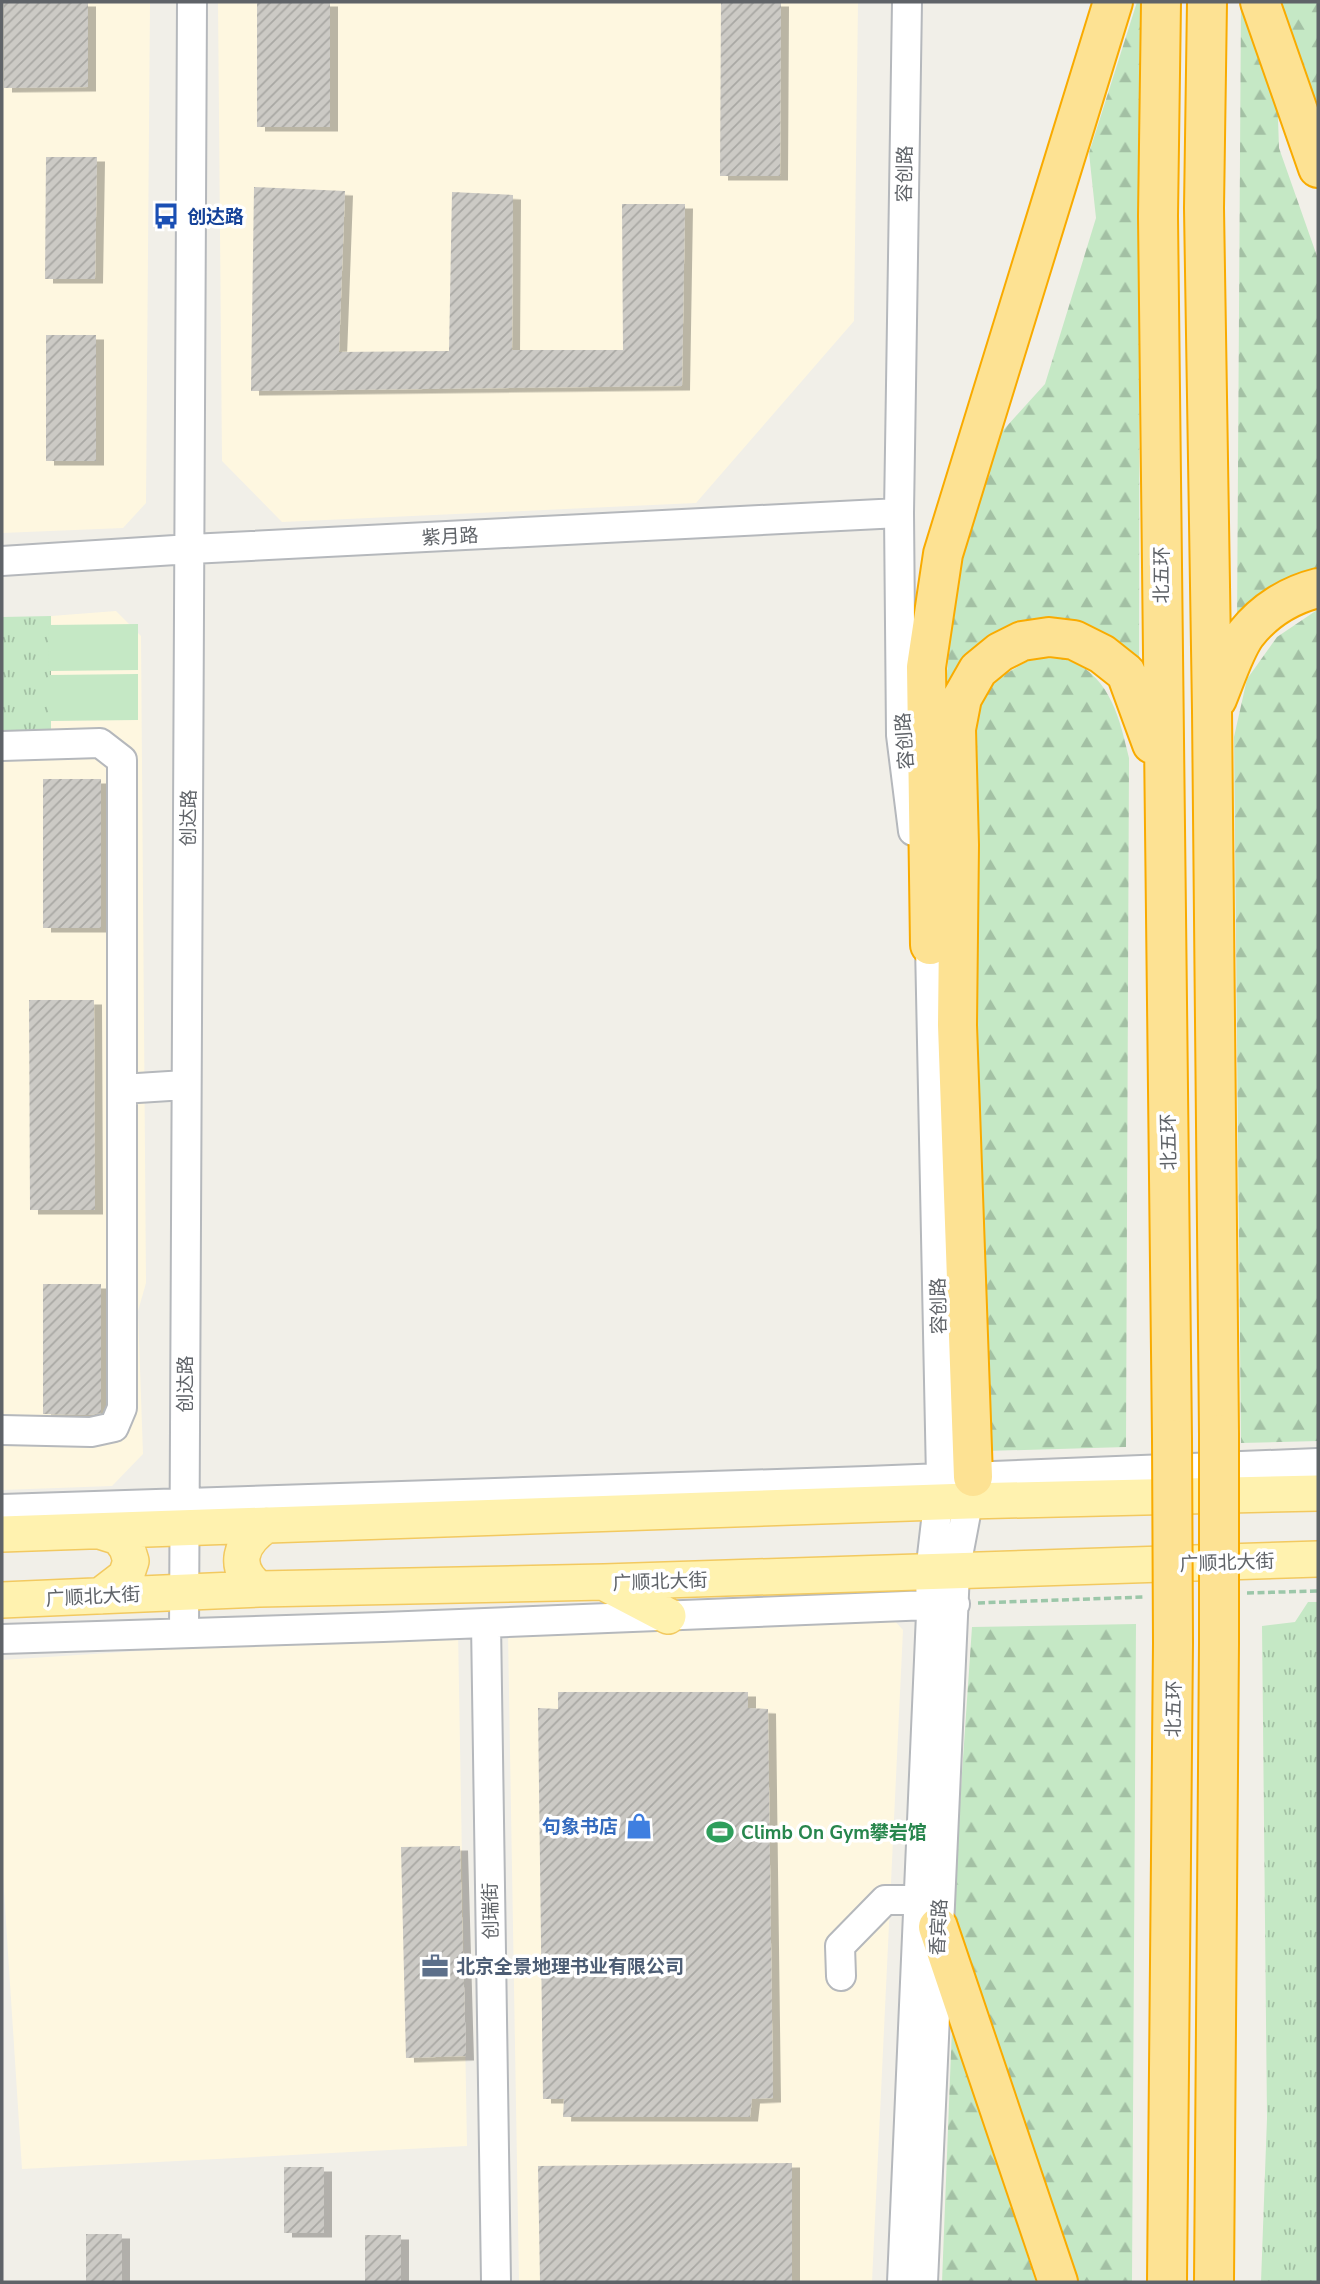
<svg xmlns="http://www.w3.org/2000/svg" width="1320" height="2284" viewBox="0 0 1320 2284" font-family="'Nunito Sans','Noto Sans SC',sans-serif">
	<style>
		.commercial { fill: #fef7e0 }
		.forest { fill: url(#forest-firs) }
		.park { fill: url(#park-tufts) }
		.pitch { fill: #c5e8c5 }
		.building { fill: url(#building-hatch); filter: url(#shadow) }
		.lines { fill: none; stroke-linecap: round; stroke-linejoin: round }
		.minor-casing { stroke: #b5b8bc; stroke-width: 32 }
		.major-casing { stroke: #f2c960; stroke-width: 38 }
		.highway-casing { stroke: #f9ab00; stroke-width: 42 }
		.path { stroke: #9cc7a9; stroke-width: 3.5; stroke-dasharray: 7 3.5; stroke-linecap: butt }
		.minor { stroke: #fff; stroke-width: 28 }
		.major { stroke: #fff2af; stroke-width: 35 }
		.highway { stroke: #fde293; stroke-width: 38 }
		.highway-bridge-casing { stroke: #f9ab00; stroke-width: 42; stroke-linecap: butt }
		.highway-bridge { stroke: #fde293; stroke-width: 38 }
		.labels { text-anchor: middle; stroke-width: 7; stroke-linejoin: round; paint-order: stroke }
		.street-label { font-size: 19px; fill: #5f6368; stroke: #fff }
		.transit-label { font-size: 19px; font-weight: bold; fill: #164399; stroke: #fff; text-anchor: start }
		.shop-label { font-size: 19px; font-weight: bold; fill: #366cbe; stroke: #fff; text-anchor: end }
		.leisure-label { font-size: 19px; font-weight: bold; fill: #27864d; stroke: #fff; text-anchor: start }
		.service-label { font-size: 19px; font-weight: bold; fill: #4e5e75; stroke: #fff; text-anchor: start }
	</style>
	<defs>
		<pattern id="forest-firs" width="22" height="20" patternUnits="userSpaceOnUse" patternTransform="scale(1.75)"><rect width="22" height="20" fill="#c5e8c5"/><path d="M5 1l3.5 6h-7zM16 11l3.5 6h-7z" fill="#a3c0a4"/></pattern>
		<pattern id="park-tufts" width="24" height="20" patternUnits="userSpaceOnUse" patternTransform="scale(1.75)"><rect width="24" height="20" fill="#c5e8c5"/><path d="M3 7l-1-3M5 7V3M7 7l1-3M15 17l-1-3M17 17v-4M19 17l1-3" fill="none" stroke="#a3c0a4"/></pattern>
		<pattern id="building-hatch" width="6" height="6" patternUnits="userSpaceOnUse" patternTransform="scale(1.75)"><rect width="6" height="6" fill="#cccac5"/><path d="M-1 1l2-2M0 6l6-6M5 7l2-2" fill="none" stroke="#a9a8a4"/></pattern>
		<filter id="shadow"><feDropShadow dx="8" dy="4.5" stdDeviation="0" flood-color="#0004"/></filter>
	</defs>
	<rect width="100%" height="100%" fill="#f1efe8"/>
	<!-- commercial -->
	<path class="commercial" d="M2 2H150L146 503 123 528 2 533Z
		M218 2H858L854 321 696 503 282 522 222 461Z
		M116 611 141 636 146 1283 138 1311 143 1454 112 1486 2 1490V736L51 734V616Z
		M893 1619 903 1630 872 2282H519L508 1633Z
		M458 1630 467 2146 22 2169 2 1860V1660Z"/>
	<!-- forest -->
	<path class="forest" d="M1137 2H1140L1139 676 1075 629 945 698 953 602 966 537 997 437 1045 384 1096 218 1089 153Z
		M1241 2H1244L1277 88 1279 148 1318 259V568L1272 587 1237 624Z
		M1281 2H1318V110Z
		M1317 610 1318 1441 1241 1443 1234 737 1247 679 1277 637Z
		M1033 658C1044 659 1062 657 1072 661 1111 679 1120 720 1129 758L1126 1447 986 1451 967 750 978 702 1000 677Z
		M1136 1624 1132 2282H1069L952 1919 972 1627Z
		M952 2027 1036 2282H942Z"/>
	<!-- park -->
	<path class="park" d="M51 616V735L2 736V617Z
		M1308 1602H1318V2282H1261L1267 2118 1262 1626 1295 1622Z"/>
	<!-- pitch -->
	<path class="pitch" d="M138 624V670L49 671 48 625Z
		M138 674V720L49 721V675Z"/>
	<!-- building -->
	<path class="building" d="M4 2H88V87L4 88Z
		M257 2H330V127H257Z
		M721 2H781L780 176H720Z
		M46 157H97L95 279H45Z
		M254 187 345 191 339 352 449 351 452 192 513 195 512 350H623L622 204H685L682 386 251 391Z
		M46 335H96V461H46Z
		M43 779H101V928H43Z
		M29 1000H94L95 1210H30Z
		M43 1284H101V1413L89 1415 43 1414Z
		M558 1692H748V1708L768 1709 773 2098 752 2099 750 2117H563L564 2099H543L538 1708 558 1709Z
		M460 1846 466 2056 406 2058 401 1847Z
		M792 2163V2282H540L538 2166Z
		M284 2167H324V2233H284Z
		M86 2234H122V2282H86Z
		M365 2235H401V2282H365Z"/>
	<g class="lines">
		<!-- minor casing -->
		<g class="minor-casing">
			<path id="minor" d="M907 2 899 513 901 735 913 831
				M2 561 191 549 899 513
				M2 746 100 743 122 760V1408L114 1427 91 1432 2 1430
				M122 1089 185 1085
				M2 1509 867 1481 1318 1463
				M486 1623 496 2282
				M184 1633 192 2
				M2 1639 383 1627 955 1604
				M841 1976 840 1946 885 1900H917
				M902 2282 931 1614 930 1573 941 1478 930 945 927 927
				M923 2282 955 1572 972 1482"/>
		</g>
		<!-- major casing -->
		<g class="major-casing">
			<path id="major" d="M2 1534 968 1501 1318 1493
				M607 1584 668 1616
				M259 1589C231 1567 240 1543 266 1525
				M100 1596 126 1576 131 1561 127 1548 119 1537 103 1532
				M2 1600 259 1589 604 1582 1318 1559"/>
		</g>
		<!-- highway casing -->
		<g class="highway-casing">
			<path id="highway" d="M1161 2 1158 216 1172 1439
				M1207 2 1204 208 1212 711 1219 1434
				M1260 2 1318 168
				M1217 699C1225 680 1234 651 1246 634 1264 611 1290 595 1318 588
				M930 945 926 667 943 554 1113 2
				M973 1477 957 1025 959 845 956 729 962 698 978 670 1000 652 1022 641 1049 637 1074 640 1102 654 1126 673 1152 744
				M938 1927 1058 2282
				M1167 2282 1173 1643
				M1214 2282 1219 1643"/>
		</g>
		<!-- path -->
		<path class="path" d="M1247 1593 1318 1591
			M978 1603 1145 1597"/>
		<!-- minor -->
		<use href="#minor" class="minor"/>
		<!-- major -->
		<use href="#major" class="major"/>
		<!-- highway -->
		<use href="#highway" class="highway"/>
		<!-- highway-bridge casing -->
		<g class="highway-bridge-casing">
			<path id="highway-bridge" d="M1219 1434V1643
				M1172 1439 1173 1643"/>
		</g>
		<!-- highway-bridge -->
		<use href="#highway-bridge" class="highway-bridge"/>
	</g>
	<!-- icons -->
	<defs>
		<g id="bus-bare" transform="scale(2.1)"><path d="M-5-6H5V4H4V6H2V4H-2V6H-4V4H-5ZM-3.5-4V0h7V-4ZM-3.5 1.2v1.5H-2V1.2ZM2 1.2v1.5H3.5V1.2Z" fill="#1a4fb4" stroke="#fff" stroke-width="2.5" paint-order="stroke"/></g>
		<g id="shop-bare" transform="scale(2.1)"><path d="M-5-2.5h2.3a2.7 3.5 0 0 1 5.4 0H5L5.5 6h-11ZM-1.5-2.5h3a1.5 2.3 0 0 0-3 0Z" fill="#3f7fe0" stroke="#fff" stroke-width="2.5" paint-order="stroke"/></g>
		<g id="stadium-bare" transform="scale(2.1)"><path d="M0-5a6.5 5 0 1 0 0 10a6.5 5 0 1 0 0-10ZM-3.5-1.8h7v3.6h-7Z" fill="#2e9e5b" stroke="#fff" stroke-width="2.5" paint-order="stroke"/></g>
		<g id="office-bare" transform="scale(2.1)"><path d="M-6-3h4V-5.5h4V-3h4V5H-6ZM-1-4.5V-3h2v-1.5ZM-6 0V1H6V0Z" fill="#5c6f8a" stroke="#fff" stroke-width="2.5" paint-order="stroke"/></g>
	</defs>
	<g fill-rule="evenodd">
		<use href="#bus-bare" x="166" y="216"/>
		<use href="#shop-bare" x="639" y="1826"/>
		<use href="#stadium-bare" x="720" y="1832"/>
		<use href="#office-bare" x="435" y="1966"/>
	</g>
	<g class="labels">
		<!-- street labels -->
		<g class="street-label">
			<text transform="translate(904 174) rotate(-89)" y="7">容创路</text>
			<text transform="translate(450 536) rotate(-3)" y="7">紫月路</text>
			<text transform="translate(1161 575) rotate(-90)" y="7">北五环</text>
			<text transform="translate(904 741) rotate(-94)" y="7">容创路</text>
			<text transform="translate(188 818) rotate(-89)" y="7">创达路</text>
			<text transform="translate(1168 1142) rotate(-91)" y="7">北五环</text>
			<text transform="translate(938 1306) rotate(-91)" y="7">容创路</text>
			<text transform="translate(185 1384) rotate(-90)" y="7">创达路</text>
			<text transform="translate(1227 1562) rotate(-2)" y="7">广顺北大街</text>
			<text transform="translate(660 1581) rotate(-2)" y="7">广顺北大街</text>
			<text transform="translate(93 1596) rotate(-3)" y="7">广顺北大街</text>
			<text transform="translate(1173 1709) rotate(-89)" y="7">北五环</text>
			<text transform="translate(490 1911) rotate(-91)" y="7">创瑞街</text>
			<text transform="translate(938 1927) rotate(-87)" y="7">香宾路</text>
		</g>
		<!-- transit labels -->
		<g class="transit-label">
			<text x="187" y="223">创达路</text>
		</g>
		<!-- shop labels -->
		<g class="shop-label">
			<text x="618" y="1833">句象书店</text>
		</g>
		<!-- leisure labels -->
		<g class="leisure-label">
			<text x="741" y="1839">Climb On Gym攀岩馆</text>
		</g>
		<!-- service labels -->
		<g class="service-label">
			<text x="456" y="1973">北京全景地理书业有限公司</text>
		</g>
	</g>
	<!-- border -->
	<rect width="1320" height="2284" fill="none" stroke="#5f6368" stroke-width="7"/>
</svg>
